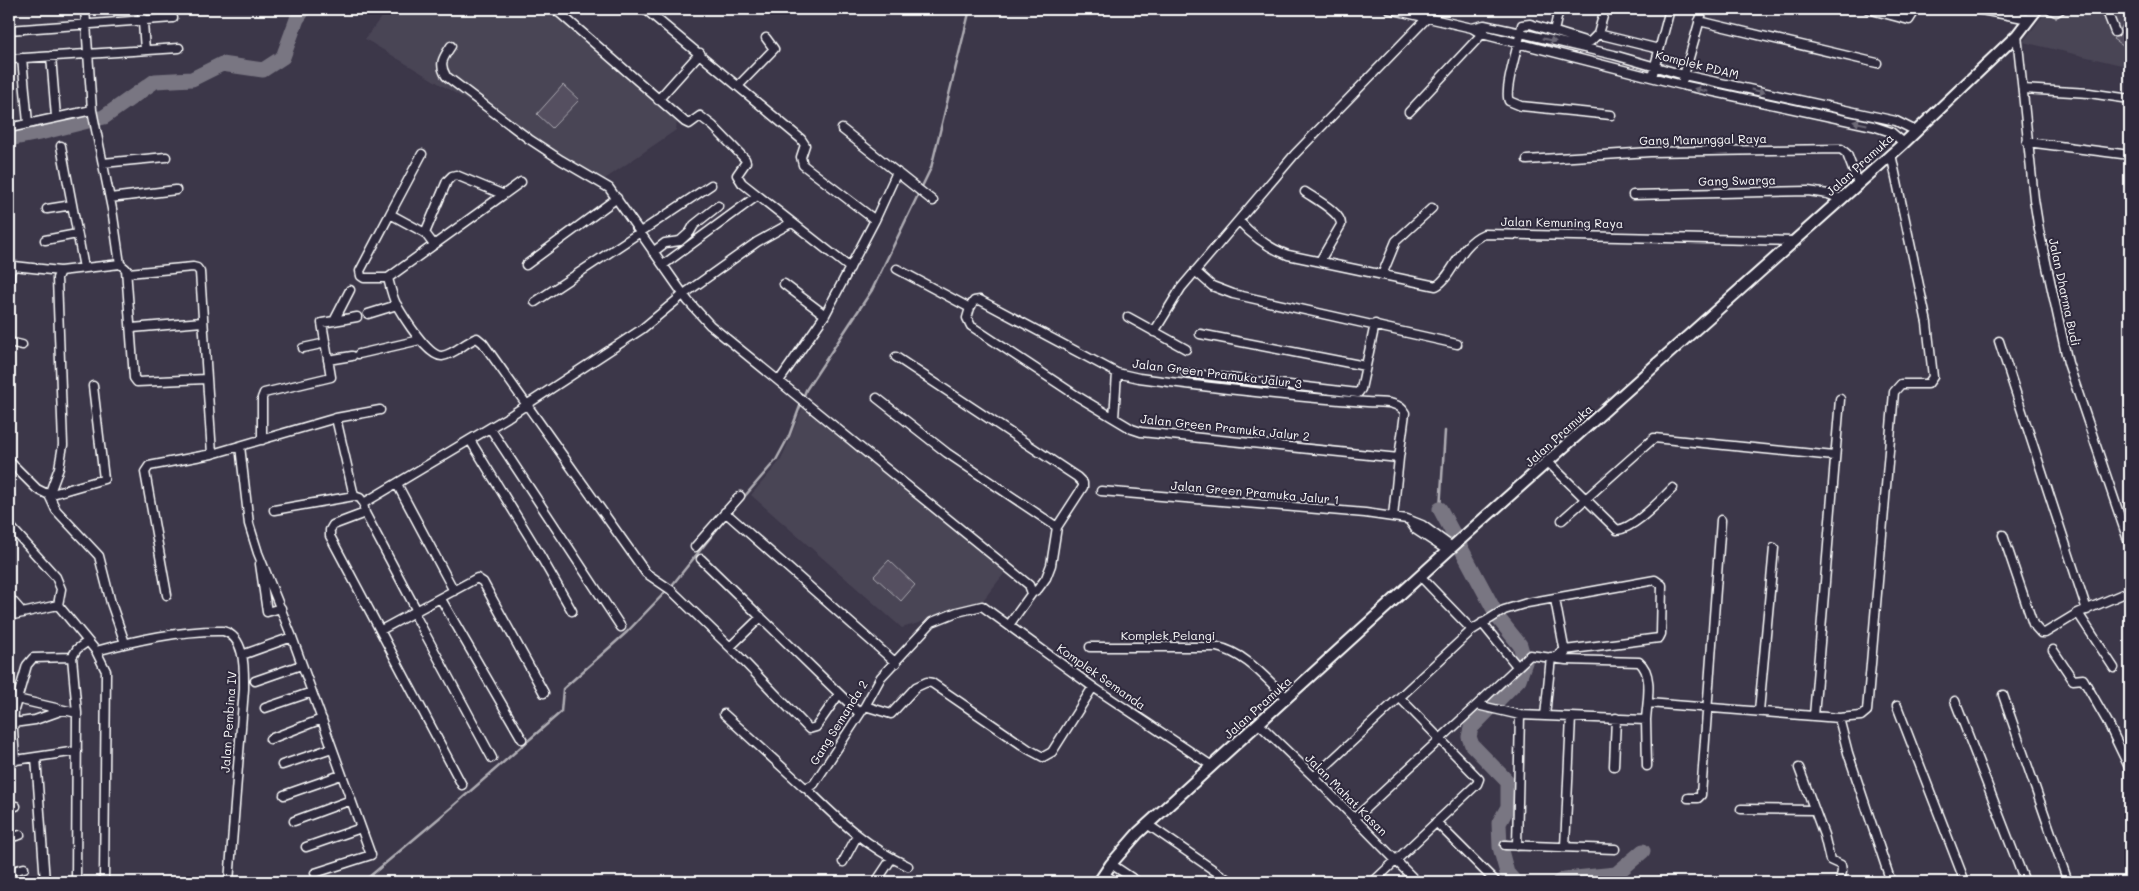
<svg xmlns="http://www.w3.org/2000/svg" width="2139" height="891" viewBox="0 0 2139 891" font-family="Mali,sans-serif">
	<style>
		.built { fill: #494455 }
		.green { fill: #555060; stroke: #aaa8b0 }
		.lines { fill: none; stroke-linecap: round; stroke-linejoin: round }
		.stream { stroke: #afadb4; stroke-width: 2.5 }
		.river { stroke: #797682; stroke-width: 15 }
		.minor-casing { stroke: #fff; stroke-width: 11 }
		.major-casing { stroke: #fff; stroke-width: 14 }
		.minor { stroke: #2f2a3d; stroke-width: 8 }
		.major { stroke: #2f2a3d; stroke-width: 10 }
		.oneway { fill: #6d6a77 }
		.labels { text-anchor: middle; stroke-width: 4; stroke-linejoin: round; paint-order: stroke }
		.street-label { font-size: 12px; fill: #fff; stroke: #2f2a3d }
	</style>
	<rect width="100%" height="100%" fill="#3c3749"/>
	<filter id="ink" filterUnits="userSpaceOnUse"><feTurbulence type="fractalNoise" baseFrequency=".02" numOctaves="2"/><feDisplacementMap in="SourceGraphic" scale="10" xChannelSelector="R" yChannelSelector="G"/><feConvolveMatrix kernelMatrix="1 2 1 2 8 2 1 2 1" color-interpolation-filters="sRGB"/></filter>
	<g filter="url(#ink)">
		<!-- built -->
		<path class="built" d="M387 9H549L677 121 676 130 602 181 594 177 365 39Z
			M2048 9H2130V67L2023 42Z
			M805 402 1007 570 980 604 902 628 751 495 781 460Z"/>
		<!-- green -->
		<path class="green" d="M2123 25 2130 30V51L2113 39Z
			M563 85 579 100 552 128 537 114Z
			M889 560 915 585 901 601 874 576Z"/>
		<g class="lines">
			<!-- stream -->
			<path class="stream" d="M1440 509 1445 431
				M268 882H270
				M313 882 330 878 336 882
				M363 882 451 808 561 712 563 689 627 632 673 584 726 518 776 460 789 436 806 390 872 290 931 168 970 9"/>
			<!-- river -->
			<path class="river" d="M9 139 40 133 104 117 155 81 192 79 222 64 263 70 283 57 297 19 304 9
				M1440 509 1499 619 1520 645 1525 662 1519 679 1471 728 1469 737 1472 745 1508 782V807L1499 823 1500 847 1507 873 1515 882
				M1559 882 1565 879 1616 874 1643 851"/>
			<!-- minor casing -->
			<g class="minor-casing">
				<path id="minor" d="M85 9 92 110 112 209 120 264
					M142 9 145 50
					M555 9 685 122 689 124 700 116 713 126 745 159 746 162 737 175 742 183 850 268
					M645 9 801 139 805 145 801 157 803 165 875 220
					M1389 9 1472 28 1482 34 1682 85 1873 126 1891 132 1904 143
					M1868 9 1909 20 1916 9
					M1976 9 2029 19
					M2049 9 2056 12 2061 9
					M2101 9 2108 14 2115 32
					M1699 21 1877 63
					M1472 28 1484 25 1521 33 1614 55 1684 75 1896 121 1916 131
					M9 30 173 18
					M1554 31 1559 9
					M1598 34 1605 9
					M2017 35 2034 199 2039 230 2068 363 2130 546
					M451 46C444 57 438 63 446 76L529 139 561 160 609 188 688 301 710 325 1029 585 1032 593 1009 625
					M51 56 56 117
					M22 58 28 123
					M9 59 179 48
					M1652 77 1670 9
					M1683 79 1703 9
					M739 85 774 49 766 38
					M2023 89 2089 93 2130 99
					M658 100 700 53
					M1409 112 1482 34 1483 30
					M1611 115 1521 106 1509 101C1503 90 1520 42 1522 25L1530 24 1588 42 1591 41 1598 34 1659 49
					M9 128 92 110
					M842 129 933 201
					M2027 142 2130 155
					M61 146 84 268
					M422 154 390 214 425 233
					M1527 160 1650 152 1841 149 1847 154 1858 183
					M103 163 166 157
					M521 182 388 278C390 286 392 296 396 304 403 316 428 357 442 356 455 354 465 342 477 338L483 343 646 573 671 590 730 647 809 729 816 727 839 694
					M1305 192C1315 199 1342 213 1341 225L1320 261
					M1633 195 1808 191 1828 194 1841 199
					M110 198 176 190
					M47 209 72 205
					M1239 221C1253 236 1268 248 1288 255L1436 286C1453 277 1458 245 1484 234L1794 241
					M45 240 77 234
					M434 245 425 233 447 181 452 176 456 175 502 194
					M653 252 665 243 680 241 690 232 694 225 718 206
					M526 265 617 198
					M663 265 757 196
					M897 269 970 308 967 318 971 326 1077 396 1132 429 1141 432 1399 458 1393 517
					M1195 271 1212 286 1233 294 1457 344
					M128 273 193 267 197 268 200 272 212 454
					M1382 275 1396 241 1432 208
					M388 278H364L361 276 360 271 390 214
					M784 284 825 315
					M9 288 10 272 14 266 60 271
					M535 302 711 185
					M970 308 974 301 980 300 1117 373 1139 378C1215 388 1291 397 1367 402 1379 403 1399 400 1405 413L1399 458
					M368 314 397 305
					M1128 317 1186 349
					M334 321 350 290
					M132 328 202 322
					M1154 332 1181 288 1295 154 1427 18
					M1200 334 1365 366
					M1999 341 2087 610
					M9 342 22 345
					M303 348 326 343
					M359 354 420 340
					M896 357 1077 477 1083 483V487L1057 527 1051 565 1046 578 1038 589 1032 593
					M328 360 352 356
					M1186 373 1358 393 1361 389 1375 324
					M779 381 825 315 875 220 897 172
					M877 398 947 453 1057 527
					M336 418 354 496
					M1114 418 1117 373
					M490 428 621 627
					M262 440V398L264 393 331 377 322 323 357 317
					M470 440 533 543 572 611
					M240 446 249 524 258 553 292 637 371 855 315 873
					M9 461 37 489 49 495 56 510 99 556 111 603 125 643
					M1548 462 1617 530C1635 528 1660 500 1673 488
					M397 484 454 591
					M1101 491 1365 513 1407 519 1422 525 1452 547
					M49 495 59 468 63 445 57 278 60 271 120 264 126 269 134 378 137 382 206 379
					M49 495 104 479 93 386
					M364 508 365 513 417 611
					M274 510 354 496 360 498 364 503 508 417 642 329 684 294 757 242 791 223
					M725 512 896 663
					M365 513 333 525 330 530V536L462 785
					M1409 520 1416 530 1448 551
					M1562 520 1654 438 1834 456
					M9 525 56 577 61 589 58 605
					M2003 535 2033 624 2041 633H2045L2078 613 2130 591
					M695 547 740 496
					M701 559 859 713
					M260 564 267 612 281 608
					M1420 576 1472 630
					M167 595 145 472 149 466 212 454 336 418 380 410
					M9 597 23 613
					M441 599 522 739
					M1555 599 1565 653
					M414 613 492 758
					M2078 613 2114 668
					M9 616 58 605 96 651 106 671 104 882
					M1482 623 1517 666
					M381 630 477 578 483 582 544 693
					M730 647 761 617
					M1090 647H1217C1246 653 1266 679 1287 698
					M2053 650 2073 680 2083 679 2107 721 2130 769
					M96 651C137 640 181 630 223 631 246 637 244 670 244 689L229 882
					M242 655 292 637
					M1530 655 1566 660 1639 662C1654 674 1647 702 1646 720L1520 715 1477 705Z
					M255 681 301 665
					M2003 695 2068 882
					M17 699 77 713
					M1955 701 2025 882
					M1648 703 1839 718 1861 716 1867 711 1894 392 1901 384H1928L1933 377 1927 323 1891 154
					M865 706 891 714 916 687 927 682 932 683 1028 749 1043 757 1052 752 1093 687
					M1897 706 1965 882
					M265 708 312 692
					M1759 711 1774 548
					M724 714 804 787 806 788 814 784 865 706 881 677 932 622 957 612 982 606 1093 687 1212 766
					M1545 716 1551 657
					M1814 716 1840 399
					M1839 718 1848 753 1891 882
					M1646 720 1647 766
					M13 723 35 720 63 710
					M1259 724 1314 777 1417 882
					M270 739 322 719
					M36 757 45 882
					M9 761 77 751
					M15 761 13 730 14 710 27 665 33 658 72 657
					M282 765 332 748
					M1614 766 1616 718
					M1799 768 1824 835 1830 860 1841 865 1842 871 1840 882
					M1314 777 1472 630 1504 610 1527 603 1655 580 1662 585 1661 634 1659 638 1565 650 1554 658
					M806 788C837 819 868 848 908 866
					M284 795 341 775
					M1688 798H1698L1701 795 1721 520
					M9 808 16 806
					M1741 809 1814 810
					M1354 819 1477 705
					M294 821 351 800
					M1436 822 1496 882
					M1147 824 1231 882
					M9 838 20 835
					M1505 845 1615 849
					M1517 846 1520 715
					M306 847 361 828
					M1565 847 1571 717
					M843 862 857 836
					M1111 864 1138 882
					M9 872 24 868
					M1104 874 1116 882
					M76 882 77 713 72 657 77 649 87 642
					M876 882 892 858
					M1373 882 1477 784 1479 779 1400 698"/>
			</g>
			<!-- major casing -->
			<g class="major-casing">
				<path id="major" d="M1099 882 1111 864 1138 833 1452 547 1904 143 2017 35 2037 9"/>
			</g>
			<!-- minor -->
			<use href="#minor" class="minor"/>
			<!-- major -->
			<use href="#major" class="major"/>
		</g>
		<!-- one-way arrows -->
		<defs><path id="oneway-solid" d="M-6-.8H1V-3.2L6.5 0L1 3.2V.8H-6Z" transform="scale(1.25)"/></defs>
		<g class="oneway">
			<use href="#oneway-solid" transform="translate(1549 40) rotate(13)"/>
			<use href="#oneway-solid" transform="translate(1701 90) rotate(-167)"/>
			<use href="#oneway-solid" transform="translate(1758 91) rotate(12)"/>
			<use href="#oneway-solid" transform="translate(1860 123) rotate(-168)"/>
		</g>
	</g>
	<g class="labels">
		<!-- street labels -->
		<g class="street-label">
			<text transform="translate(1697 65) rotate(14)" y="4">Komplek PDAM</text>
			<text transform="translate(1703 140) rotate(-1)" y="4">Gang Manunggal Raya</text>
			<text transform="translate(1860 165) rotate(-42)" y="4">Jalan Pramuka</text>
			<text transform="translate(1737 181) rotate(-1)" y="4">Gang Swarga</text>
			<text transform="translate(1562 223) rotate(1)" y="4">Jalan Kemuning Raya</text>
			<text transform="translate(2064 292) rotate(78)" y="4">Jalan Dharma Budi</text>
			<text transform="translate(1217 374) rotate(7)" y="4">Jalan Green Pramuka Jalur 3</text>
			<text transform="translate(1225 428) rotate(6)" y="4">Jalan Green Pramuka Jalur 2</text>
			<text transform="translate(1559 436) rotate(-42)" y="4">Jalan Pramuka</text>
			<text transform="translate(1255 493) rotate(5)" y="4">Jalan Green Pramuka Jalur 1</text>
			<text x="1168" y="640">Komplek Pelangi</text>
			<text transform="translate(1101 677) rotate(35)" y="4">Komplek Semanda</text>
			<text transform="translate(1258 708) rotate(-42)" y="4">Jalan Pramuka</text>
			<text transform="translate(229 722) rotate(-86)" y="4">Jalan Pembina IV</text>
			<text transform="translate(839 723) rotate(-58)" y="4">Gang Semanda 2</text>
			<text transform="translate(1346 795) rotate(45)" y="4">Jalan Mahat Kasan</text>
		</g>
	</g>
	<!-- margin -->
	<rect width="2139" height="891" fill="none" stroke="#2f2a3d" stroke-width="30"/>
	<rect x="15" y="15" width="2109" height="861" fill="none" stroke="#fff" stroke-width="2" filter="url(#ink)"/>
</svg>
